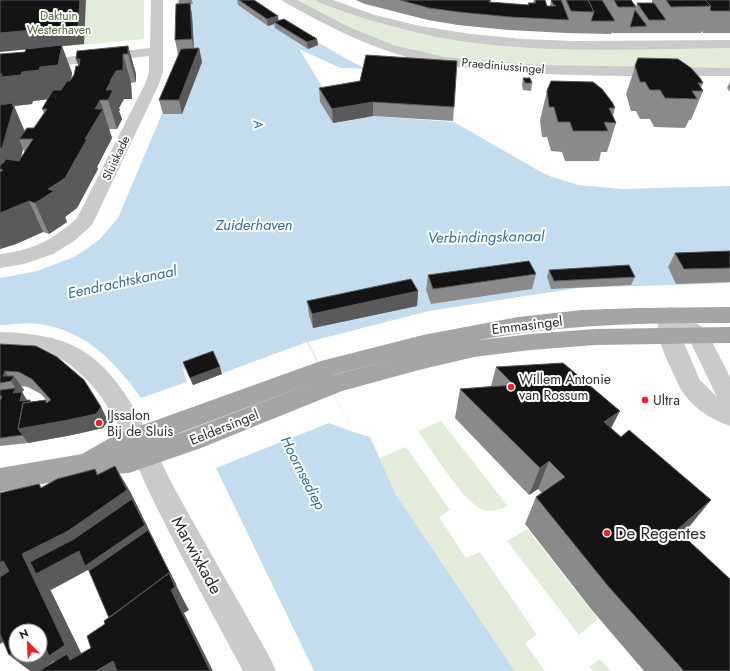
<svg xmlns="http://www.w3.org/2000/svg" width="730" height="671" viewBox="0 0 730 671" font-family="Jost,sans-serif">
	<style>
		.green { fill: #e3ecd9 }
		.water { fill: #c3ddee; fill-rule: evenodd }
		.pier { fill: #fff; fill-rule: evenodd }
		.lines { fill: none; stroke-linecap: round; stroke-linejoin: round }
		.minor { fill: #cacaca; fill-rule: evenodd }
		.major { fill: #a5a5a5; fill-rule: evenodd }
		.wall { fill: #8a8a8a; fill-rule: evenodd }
		.shaded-wall { fill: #5a5a5a }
		.building { fill: #141414; stroke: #5a5a5a }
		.poi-dot { fill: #f41f2b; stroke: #fff; stroke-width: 1.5 }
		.labels { text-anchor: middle; stroke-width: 4; stroke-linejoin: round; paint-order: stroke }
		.far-park-label { font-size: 12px; fill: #4f6c37; stroke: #fff }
		.far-street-label { font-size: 12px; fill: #2d2d2d; stroke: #fff }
		.far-water-label { font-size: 13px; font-style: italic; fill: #356e96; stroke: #fff }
		.street-label { font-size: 14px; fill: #2d2d2d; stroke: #fff }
		.poi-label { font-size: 14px; fill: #2d2d2d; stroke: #fff; text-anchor: start }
		.water-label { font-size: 15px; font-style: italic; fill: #356e96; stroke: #fff }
		.near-poi-label { font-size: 17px; fill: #2d2d2d; stroke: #fff; text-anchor: start }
		.near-street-label { font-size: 17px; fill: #2d2d2d; stroke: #fff }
	</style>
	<rect width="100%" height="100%" fill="#fff"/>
	<!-- green -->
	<path class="green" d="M40 0H144V39L29 50Z
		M294 0H316L351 14 388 25 467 40 730 47V68L598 69 454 60 389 45 349 28Z
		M441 421 508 506C501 509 492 512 484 510 463 503 432 450 418 431Z
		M406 447 450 510 439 517 466 558 480 552 537 635 525 643 545 671H515L396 495 379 458Z
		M527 529 598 619 579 635 507 541Z
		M600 659 611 671H593L589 667Z"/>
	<!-- water -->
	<path class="water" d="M177 0H249L285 23 345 58 366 69 340 68 301 50 330 100 373 116 454 122 541 172 552 177 579 185 622 189 730 186V283L578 288 429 311 308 342 353 432 370 437 396 495 515 671H314L216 468 259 450 223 373 183 369 187 382 141 398C114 361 88 332 40 324 28 322 13 325 0 325V278L37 271 74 257 88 248 100 239 118 218 172 90 177 61ZM275 354 314 429 309 431 269 356Z"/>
	<!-- pier -->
	<path class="pier" d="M300 50 340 68 366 69V70H339L305 54 332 100H330Z
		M307 342 353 432 329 423 216 468 215 466 256 450 213 361 185 370 189 381 188 384 183 369 214 358 223 373ZM274 356 311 428H310L272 357Z"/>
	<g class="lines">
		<!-- minor -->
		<path class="minor" d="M151 0H163V72L159 84 92 225 74 241 53 254 24 264 0 268V254C31 251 55 239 77 218L145 84 149 72V56L0 72V64L150 48Z
			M282 0H297L349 27 393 45 444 57 539 65 730 68V76C662 76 593 77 525 73 487 71 450 68 414 59 367 47 326 25 284 2Z
			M316 0H333L375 15 420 26 471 34 523 39 574 41 730 40V48C629 49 518 56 419 33 384 25 351 15 318 2Z
			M670 307 678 310 706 330 730 377V426C709 419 690 406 679 386 670 364 649 333 662 310ZM680 334 690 341 717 397 700 380Z
			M0 332C31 333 63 336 89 355 131 385 152 447 176 491 207 548 240 603 271 660L276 671H243C213 615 182 559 154 502 132 457 115 401 74 368 53 350 27 349 0 348Z"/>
		<!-- major -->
		<path class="major" d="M730 307V323C646 323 562 324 479 340L531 334 595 329 730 327V343L595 345 531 350 474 357 419 370 342 391 201 448 129 473 85 476 0 492V468L82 454 115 435 321 361 423 335 518 317 582 310 637 308ZM406 356 337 374 330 376 334 375ZM320 380 186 431 166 438Z"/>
	</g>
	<!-- wall -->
	<path class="wall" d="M0 0 84 44 62 46 72 73 71 79 79 66 76 59 128 46 136 74V82L131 83 132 99H124L119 108 120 110 119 111 122 119 117 129H110L109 130 112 138 97 167 98 169 77 208 65 217 67 222 49 234 43 232 16 244 0 249V54L25 52V50ZM48 99 42 109 44 113 34 128 25 131 14 106 32 104 33 101ZM23 149 25 152 21 157Z
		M179 0H192L193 4H190L192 15 194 48H199L202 62 182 114H163L159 100 179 53 178 54 175 40 179 3Z
		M237 0H254L278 20 317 39 318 45 308 49 275 28 274 24 268 26 238 5Z
		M356 0H491V2L528 5V3H533L534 0H545L547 6H550L551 0H602V1V0H631L636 7 637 3H652V0H730V33H703L702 31 701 33H611V34L566 33 508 30 458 25 428 20 365 4Z
		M638 58 703 83 701 88 703 91 691 120H689L685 128 654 127 650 119H640L636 111H631L626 94Z
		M523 78 532 83 531 91 523 90 522 85Z
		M730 82V92L727 88Z
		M319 88 454 107 453 121 373 116 333 123 320 102Z
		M547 91 615 108 613 116 616 123 607 152H601L599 161H565L562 152 551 151 547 137H542L540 120Z
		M730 251V282L676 284 668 267 675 253Z
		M549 270 635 277 631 285 551 289 547 277Z
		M536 274 532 289 431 304 426 290 428 275Z
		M418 291 417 306 313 328 309 315 307 301Z
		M0 344 101 407 108 421 103 428 72 435 28 443 0 446ZM21 386 28 387 41 394 48 402H47L46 400 31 402 27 401V400L22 392 24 390Z
		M183 362 220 367 222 374 193 385 186 369Z
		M496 367 611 428 689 527 681 534 730 671H644L591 609 525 524 536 497 542 493 538 489 529 495 455 418 460 389 491 386Z"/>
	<!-- shaded-wall -->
	<path class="shaded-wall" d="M80 0H86L84 44 62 46 72 73 69 94 50 99 33 101 32 104 14 106 26 135 19 139 23 149 16 178 0 169V74L22 72 40 67 62 46 0 52V33Z
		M190 3 192 15 194 52 192 39Z
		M278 16 279 23 274 22V24L268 26 267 19Z
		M317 39 318 45 308 49 307 42Z
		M128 46 136 74V82L128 54Z
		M199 48 202 62 182 114 179 100Z
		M123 54 131 83 132 99H124L119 108 120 110 119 111 122 119 117 129 108 100 106 90 110 81Z
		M76 59H80L86 88Z
		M100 100 112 138 97 167 98 169 77 208 65 217 67 222 49 234 35 203 48 189 85 139 95 109Z
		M373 102V116L333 123 332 109Z
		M29 201 43 232 16 244 0 249V213Z
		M418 291 417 306 313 328 312 314Z
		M220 367 222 374 193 385 190 378Z
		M5 371 11 381 14 376 24 390 22 392 27 400 25 408 20 401V396L11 381 3 376Z
		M16 388 20 396 13 393Z
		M30 400 35 408 101 407 108 421 103 428 72 435 28 443 18 429Z
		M620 411 605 440 604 422Z
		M549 461 538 489 529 495 540 468Z
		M115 466 131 493 182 597 189 610 184 613 213 671H210L123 643 154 543 98 582 88 570 51 590 50 589 87 665 67 671 54 661 40 671H30L9 655 16 650V655H40V635L22 554 97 475 95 469 112 497Z
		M711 500 689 527 657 555 677 530Z
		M3 561 28 585 0 603V563Z
		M0 619 16 634 0 644Z
		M113 661 123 671H96Z"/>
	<!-- building -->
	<path class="building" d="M0 0H80L78 26 0 33Z
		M239 0H254L278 16 267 19Z
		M400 0H490L489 2 529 5 528 3H536L535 0H545L547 6H556L553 4 551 0H561L569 20 511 17 459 12 429 8Z
		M566 0H588L594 12 571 11Z
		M588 0H602L615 21H591L594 12Z
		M614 0H631L636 7H618Z
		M666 0H705L711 6 671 7Z
		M705 0H730V11H711L710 9 711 6Z
		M190 3 192 39 175 40 176 4Z
		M637 3H654L666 20H649Z
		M635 10 647 26 630 27Z
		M284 19 317 39 307 42 274 22Z
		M62 45 58 65 40 67 39 70 22 72 21 75 1 77 2 74H0V54L25 52 26 49Z
		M128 46V54H123V70L116 71 110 81H111L106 90H113L108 100H100L95 109H103L85 139H87L65 178 48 189 54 191 35 203 29 201 0 213V172L3 170 0 169V165L3 163 6 159 19 161 33 139H19L27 128H34L47 109H42L53 90H61L67 81H70L74 75 76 66H79L80 59H76L77 51Z
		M199 48 179 100H159L181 49Z
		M366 55 457 61 454 107 373 102 332 109 319 88 360 81Z
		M638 58 678 59 691 68 700 78 703 83H698L703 91H692L697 99 665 98 660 90H650L645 82H640L635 66Z
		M523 78H530L532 83H525Z
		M551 81 593 82 602 89 612 102 615 108H609L616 123 604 122 608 131H573L570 122H558L554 107H549L547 91Z
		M13 103 12 106H14L2 148H0V105Z
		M730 251V268L684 269 675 253Z
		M529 261 536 274 433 289 428 275Z
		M629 265 635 277 554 281 549 270Z
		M411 279 418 291 312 314 307 301Z
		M0 344 36 346 57 357 84 380 101 407 96 414 63 421 18 429 23 403 46 400V403L51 400 32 379 19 372 5 371 3 376H14L11 381 0 383Z
		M213 351 220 367 190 378 183 362Z
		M563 363 620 411 604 422 621 437 629 430 711 500 677 530 730 579V671H684L608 586 536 497 565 477 549 461 540 468 460 389 514 385 496 367Z
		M16 388 13 393 22 392 20 401 30 400V402L23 403 18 429 23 435 0 438V401L2 396H0V390Z
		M115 466 127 490 68 531 22 554 65 645 49 656 40 636V631H16V650L9 655 0 634V577L9 571 3 561 0 563V493L39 484 41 488 57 479 95 469 97 475Z
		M132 499 145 525 85 566 79 551 36 574 30 562 74 539Z
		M148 530 176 585 169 573 109 618 89 571Z
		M169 573 175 587 171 590 210 671H117L113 661 96 671H39L67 654 70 660 91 648 87 636 105 624 104 621Z"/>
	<!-- markers -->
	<g class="poi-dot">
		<circle cx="511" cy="387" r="4"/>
		<circle cx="645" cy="400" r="4"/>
		<circle cx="99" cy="423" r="4"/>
		<circle cx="607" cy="533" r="4"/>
	</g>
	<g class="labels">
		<!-- far-park labels -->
		<g class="far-park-label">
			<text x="59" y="20">Daktuin<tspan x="59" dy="14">Westerhaven</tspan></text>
		</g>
		<!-- far-street labels -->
		<g class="far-street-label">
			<text transform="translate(503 66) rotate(5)" y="4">Praediniussingel</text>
			<text transform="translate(116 158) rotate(-64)" y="4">Sluiskade</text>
		</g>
		<!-- far-water labels -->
		<g class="far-water-label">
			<text transform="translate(259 124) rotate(80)" y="5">A</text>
		</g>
		<!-- street labels -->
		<g class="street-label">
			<text transform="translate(527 325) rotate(-7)" y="5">Emmasingel</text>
			<text transform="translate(224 427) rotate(-22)" y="5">Eeldersingel</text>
		</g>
		<!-- poi labels -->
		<g class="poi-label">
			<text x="519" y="384">Willem Antonie<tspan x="519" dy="16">van Rossum</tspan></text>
			<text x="653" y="405">Ultra</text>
			<text x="107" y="420">IJssalon<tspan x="107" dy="16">Bij de Sluis</tspan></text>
		</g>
		<!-- water labels -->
		<g class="water-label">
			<text x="254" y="230">Zuiderhaven</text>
			<text transform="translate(486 237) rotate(-1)" y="5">Verbindingskanaal</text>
			<text transform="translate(122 282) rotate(-12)" y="5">Eendrachtskanaal</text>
			<text transform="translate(303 473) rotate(63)" y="5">Hoornsediep</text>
		</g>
		<!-- near-poi labels -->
		<g class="near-poi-label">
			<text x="615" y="539">De Regentes</text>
		</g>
		<!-- near-street labels -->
		<g class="near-street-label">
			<text transform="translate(197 555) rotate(61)" y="6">Marwixkade</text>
		</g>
	</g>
	<!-- north arrow -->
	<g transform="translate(28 643) rotate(336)"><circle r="19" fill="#ffffff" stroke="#ababab"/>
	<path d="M0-3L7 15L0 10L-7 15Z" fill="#f41f2b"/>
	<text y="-6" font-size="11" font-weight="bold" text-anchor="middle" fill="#2d2d2d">N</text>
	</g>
</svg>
